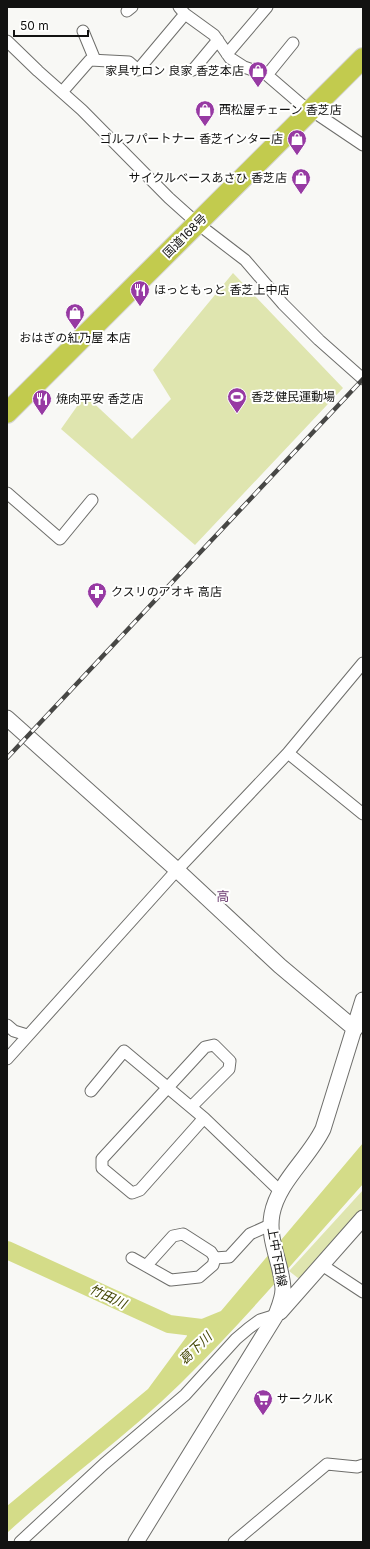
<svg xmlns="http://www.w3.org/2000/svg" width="370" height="1549" viewBox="0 0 370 1549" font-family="Inter,'Noto Sans JP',sans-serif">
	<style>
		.green { fill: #dfe5af }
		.water { fill: #d4dc88 }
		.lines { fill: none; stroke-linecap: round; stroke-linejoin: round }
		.river { stroke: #d4dc88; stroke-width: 18 }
		.street-casing { stroke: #6e6e6b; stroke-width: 13 }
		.secondary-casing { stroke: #6e6e6b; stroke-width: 17 }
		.highway-casing { stroke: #d4d4d4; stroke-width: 22 }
		.street { stroke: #fff; stroke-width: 11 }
		.secondary { stroke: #fff; stroke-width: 15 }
		.highway { stroke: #c2cb4e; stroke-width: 20 }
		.rail-casing { stroke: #474745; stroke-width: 4.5 }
		.rail { stroke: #fffffe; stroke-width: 3; stroke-dasharray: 9; stroke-linecap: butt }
		.labels { text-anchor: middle; stroke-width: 4; stroke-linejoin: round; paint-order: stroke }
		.poi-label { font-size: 12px; fill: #121211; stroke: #fffffe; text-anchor: start }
		.street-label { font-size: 12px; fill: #121211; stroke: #fffffe }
		.neighbourhood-label { font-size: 13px; fill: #6c3d71; stroke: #fffffe }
		.water-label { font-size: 13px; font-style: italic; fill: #444705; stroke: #fffffe }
	</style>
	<rect width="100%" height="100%" fill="#f8f8f5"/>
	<!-- green -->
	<path class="green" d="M233 273 343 388 195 545 61 429 85 395 132 439 171 399 153 370Z
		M363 1190V1213L302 1277 298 1278 289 1271Z"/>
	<!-- water -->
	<path class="water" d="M363 1143V1184C303 1251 245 1320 181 1383 126 1437 63 1481 7 1533V1506L148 1389 187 1336 186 1322 199 1320 221 1311Z"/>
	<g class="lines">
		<!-- river -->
		<path class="river" d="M7 1250 169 1324 210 1329"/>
		<!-- street casing -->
		<g class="street-casing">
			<path id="street" d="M179 7 185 14 214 35 230 58 244 67 267 75 310 112
				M127 11 132 7
				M83 31 95 60
				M7 41 38 71 82 110 169 198 198 224 245 260 283 304 319 340 363 379
				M227 54 267 7
				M193 70 218 40
				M267 75 293 43
				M62 92 90 60 129 62 138 70 185 14
				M311 110 363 145
				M7 493 60 539 92 500
				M288 753 363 814
				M7 1025 14 1031 27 1035
				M7 1059 177 870 288 753 363 663
				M91 1091 124 1051 204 1118 280 1191
				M191 1107 229 1069 230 1061 214 1045 205 1047 102 1159V1168L132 1193 140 1190 204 1118
				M132 1258 171 1280 199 1277 213 1265 215 1258 211 1252 183 1234 173 1236 146 1266
				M215 1258 229 1257 250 1234 270 1225
				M322 1265 363 1292
				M20 1542 104 1464 185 1395 236 1339 249 1328 260 1320 276 1315
				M234 1542 327 1464 357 1467 363 1465"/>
		</g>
		<!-- secondary casing -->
		<g class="secondary-casing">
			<path id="secondary" d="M7 718 177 870 280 966 355 1029
				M280 1312 363 1218
				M136 1542 276 1315C279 1307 283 1298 283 1289 282 1264 267 1240 272 1214 278 1182 309 1158 323 1129L363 1000"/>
		</g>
		<!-- highway casing -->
		<g class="highway-casing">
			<path id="highway" d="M7 413 363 58"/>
		</g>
		<!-- street -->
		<use href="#street" class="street"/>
		<!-- secondary -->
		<use href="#secondary" class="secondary"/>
		<!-- highway -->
		<use href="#highway" class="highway"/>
		<!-- rail casing -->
		<g class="rail-casing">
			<path id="rail" d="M7 758 363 379"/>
		</g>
		<!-- rail -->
		<use href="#rail" class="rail"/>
	</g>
	<!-- icons -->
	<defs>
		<g id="shop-pin" transform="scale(1)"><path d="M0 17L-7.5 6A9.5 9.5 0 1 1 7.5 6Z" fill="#973aa3" stroke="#fffffe"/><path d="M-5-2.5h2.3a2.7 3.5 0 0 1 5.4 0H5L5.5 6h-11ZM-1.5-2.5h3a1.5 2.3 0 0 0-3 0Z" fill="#fff"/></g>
		<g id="restaurant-pin" transform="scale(1)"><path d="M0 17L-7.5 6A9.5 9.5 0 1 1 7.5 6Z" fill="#973aa3" stroke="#fffffe"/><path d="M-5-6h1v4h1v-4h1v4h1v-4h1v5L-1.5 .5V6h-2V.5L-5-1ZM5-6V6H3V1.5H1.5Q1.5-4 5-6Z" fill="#fff"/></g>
		<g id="stadium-pin" transform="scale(1)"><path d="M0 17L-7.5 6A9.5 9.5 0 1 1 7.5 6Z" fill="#973aa3" stroke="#fffffe"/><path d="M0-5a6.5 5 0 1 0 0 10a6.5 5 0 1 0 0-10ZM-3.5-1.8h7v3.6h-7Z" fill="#fff"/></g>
		<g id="pharmacy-pin" transform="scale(1)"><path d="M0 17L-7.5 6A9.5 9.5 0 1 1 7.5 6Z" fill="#973aa3" stroke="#fffffe"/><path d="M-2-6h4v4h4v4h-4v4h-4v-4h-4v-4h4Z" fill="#fff"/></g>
		<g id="supermarket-pin" transform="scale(1)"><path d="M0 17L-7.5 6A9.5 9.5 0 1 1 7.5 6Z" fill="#973aa3" stroke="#fffffe"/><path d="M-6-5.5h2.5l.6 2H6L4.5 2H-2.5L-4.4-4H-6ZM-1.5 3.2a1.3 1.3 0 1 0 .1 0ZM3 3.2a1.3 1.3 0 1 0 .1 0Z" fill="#fff"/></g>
	</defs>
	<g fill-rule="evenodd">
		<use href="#shop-pin" x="258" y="71"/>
		<use href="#shop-pin" x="205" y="110"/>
		<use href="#shop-pin" x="297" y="139"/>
		<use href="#shop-pin" x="301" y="178"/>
		<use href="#restaurant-pin" x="140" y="290"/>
		<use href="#shop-pin" x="75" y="313"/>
		<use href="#stadium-pin" x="237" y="397"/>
		<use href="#restaurant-pin" x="42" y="399"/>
		<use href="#pharmacy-pin" x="97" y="592"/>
		<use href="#supermarket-pin" x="263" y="1399"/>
	</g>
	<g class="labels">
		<!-- poi labels -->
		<g class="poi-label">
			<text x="244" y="75" text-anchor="end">家具サロン 良家 香芝本店</text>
			<text x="219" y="114">西松屋チェーン 香芝店</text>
			<text x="283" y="143" text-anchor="end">ゴルフパートナー 香芝インター店</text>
			<text x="287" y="182" text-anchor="end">サイクルベースあさひ 香芝店</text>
			<text x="154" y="294">ほっともっと 香芝上中店</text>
			<text x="75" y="342" text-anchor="middle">おはぎの紅乃屋 本店</text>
			<text x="251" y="401">香芝健民運動場</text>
			<text x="56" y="403">焼肉平安 香芝店</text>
			<text x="111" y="596">クスリのアオキ 高店</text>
			<text x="277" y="1403">サークルK</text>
		</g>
		<!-- street labels -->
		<g class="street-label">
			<text transform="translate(185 236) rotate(-45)" y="4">国道168号</text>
			<text transform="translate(277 1257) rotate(80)" y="4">上中下田線</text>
		</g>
		<!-- neighbourhood labels -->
		<g class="neighbourhood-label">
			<text x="223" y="901">高</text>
		</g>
		<!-- water labels -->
		<g class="water-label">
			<text transform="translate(108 1296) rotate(25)" y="5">竹田川</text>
			<text transform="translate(195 1348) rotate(-44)" y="5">葛下川</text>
		</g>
	</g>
	<!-- border -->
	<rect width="370" height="1549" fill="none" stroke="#121211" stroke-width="16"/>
	<!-- scale -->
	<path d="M14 30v6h74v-6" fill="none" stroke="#121211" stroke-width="2"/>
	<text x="20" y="30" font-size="12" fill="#121211" stroke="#fffffe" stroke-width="3" paint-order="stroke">50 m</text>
</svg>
